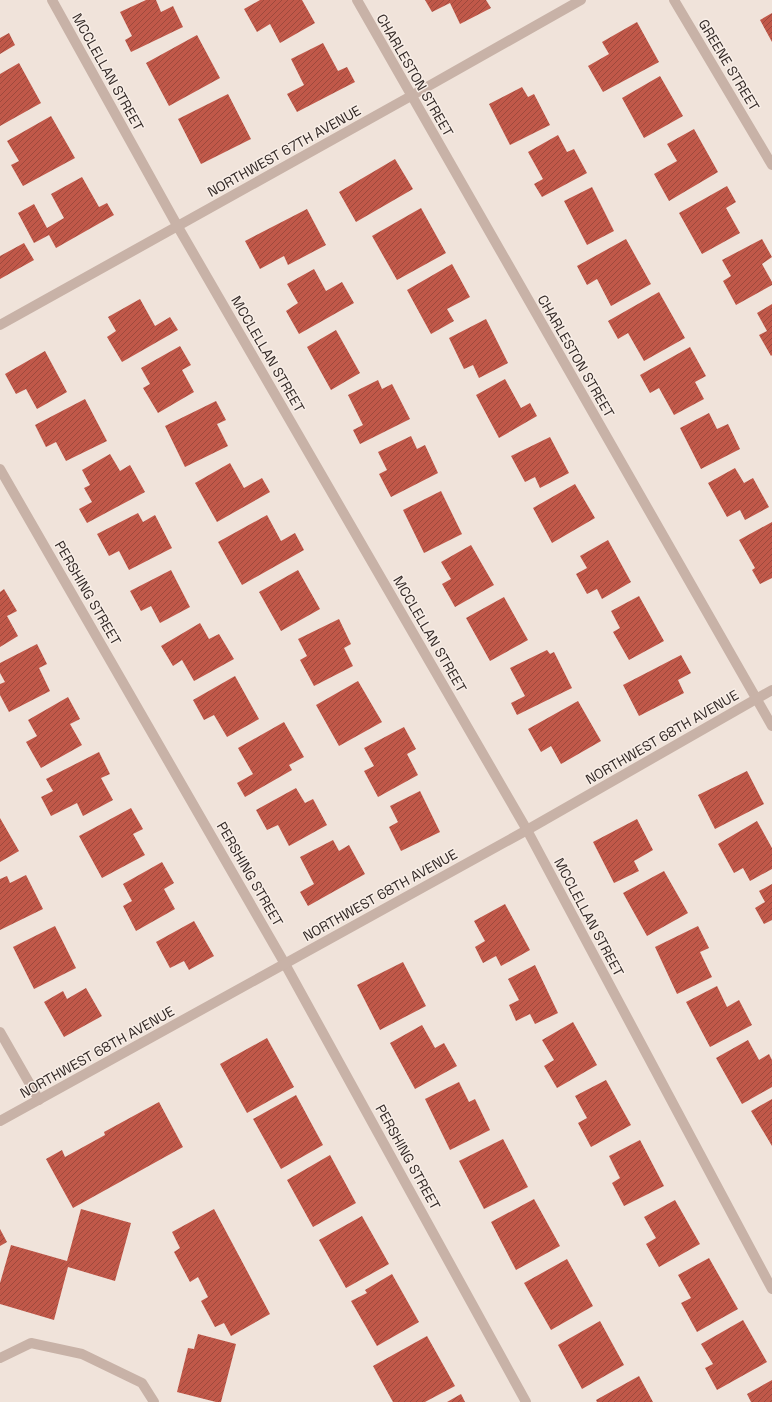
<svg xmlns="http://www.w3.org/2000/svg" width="772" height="1402" viewBox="0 0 772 1402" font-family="'Space Grotesk',sans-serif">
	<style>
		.building { fill: url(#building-hatch) }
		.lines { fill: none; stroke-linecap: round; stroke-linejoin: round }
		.minor { stroke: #c8b2a7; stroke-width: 10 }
		.tertiary { stroke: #c8b2a7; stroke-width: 10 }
		.labels { text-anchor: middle; stroke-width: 3; stroke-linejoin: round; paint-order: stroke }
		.street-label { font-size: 14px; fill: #342a27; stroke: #f8eee7 }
	</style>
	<defs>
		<pattern id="building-hatch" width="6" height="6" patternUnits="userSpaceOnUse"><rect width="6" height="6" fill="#c05849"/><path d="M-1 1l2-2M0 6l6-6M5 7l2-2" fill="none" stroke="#9d493d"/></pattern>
	</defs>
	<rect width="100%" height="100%" fill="#f0e3da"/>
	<!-- building -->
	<path class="building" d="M146 0H156L161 12 173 6 183 27 131 52 125 40 132 36 120 12Z
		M260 0H302L315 23 280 43 270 24 257 32 244 9Z
		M425 0H486L491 8 460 24 450 3 432 12Z
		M772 13V42L760 20Z
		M637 22 659 62 603 92 588 66 609 54 602 42Z
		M9 33 15 45 0 54V38Z
		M197 35 220 78 169 106 146 63Z
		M323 43 338 71 347 67 355 82 297 112 287 94 304 85 291 59Z
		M19 63 41 103 0 126V74Z
		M660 76 683 116 644 138 622 98Z
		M522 87 528 97 534 94 550 125 510 145 489 104Z
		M228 94 251 139 201 164 178 119Z
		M51 116 75 158 23 186 11 165 19 161 7 141Z
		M694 129 718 172 669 201 654 174 677 161 667 144Z
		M558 135 567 152 574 149 587 173 542 197 534 184 543 179 528 152Z
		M395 159 413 189 356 222 339 192Z
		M82 177 99 207 107 203 114 215 56 248 49 235 34 243 18 213 34 204 47 228 64 218 51 194Z
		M727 186 736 202 726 208 740 233 702 254 679 213Z
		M592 187 614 231 587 245 564 201Z
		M421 208 446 253 397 280 372 236Z
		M307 209 326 245 288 265 284 256 260 269 245 241Z
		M626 239 651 284 611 306 597 279 587 285 577 266Z
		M762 239 772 257 762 264 772 282V285L736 305 723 281 731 276 722 260Z
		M24 243 34 260 0 279V256Z
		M452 264 470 297 447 309 454 321 431 334 407 290Z
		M314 269 326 291 342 282 354 303 299 334 286 311 298 303 287 284Z
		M659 292 685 338 644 361 628 333 618 339 608 321Z
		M140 299 155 326 170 317 178 330 122 362 107 337 116 331 108 317Z
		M772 304V355L771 356 759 335 767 331 757 313Z
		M486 319 508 363 479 378 473 365 464 369 449 338Z
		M336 330 360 373 331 390 307 347Z
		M180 346 191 365 182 370 194 392 158 413 143 388 150 384 141 368Z
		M690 347 706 376 695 382 704 399 674 415 659 388 650 393 640 375Z
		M45 351 67 392 37 409 26 389 16 394 5 374Z
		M505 379 521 408 530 403 537 416 499 438 476 395Z
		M378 380 382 389 392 384 410 419 360 444 353 430 363 425 348 395Z
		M85 399 107 441 66 461 56 442 46 447 35 425Z
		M216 401 226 420 217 424 228 446 185 467 165 426Z
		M709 413 717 429 728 424 740 449 701 469 680 428Z
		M411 436 417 449 425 445 438 473 391 497 379 474 387 470 378 452Z
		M550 437 569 473 540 488 535 477 525 482 511 456Z
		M110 454 120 471 130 465 145 492 87 523 79 509 92 502 84 488 90 485 82 470Z
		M230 463 244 488 262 478 270 492 217 522 195 483Z
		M735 468 744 483 753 478 769 507 745 520 740 510 727 517 708 483Z
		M575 484 595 518 552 543 533 508Z
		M441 491 462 534 424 553 403 510Z
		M138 513 143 522 155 515 172 548 129 570 119 551 109 556 97 534Z
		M267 515 281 541 295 533 304 550 242 585 218 542Z
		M772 522V578L760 584 752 570 755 568 739 540Z
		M608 540 631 582 602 599 597 589 587 594 576 574 587 568 580 556Z
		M471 545 494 585 455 607 442 584 451 579 441 562Z
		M171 570 190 607 160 623 151 606 141 611 130 591Z
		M298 570 320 609 281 631 259 592Z
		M4 589 17 611 7 616 18 636 0 647V592Z
		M639 596 664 641 629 660 613 632 620 628 611 611Z
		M504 597 528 640 490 661 466 618Z
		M339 619 351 644 344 648 353 666 314 686 300 660 307 656 298 639Z
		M200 623 209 639 219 634 234 659 194 681 182 660 173 666 161 646Z
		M37 644 47 664 39 668 50 691 9 712 0 695V684L5 682 0 673V663Z
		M547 650 550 654 554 652 572 688 517 715 511 703 525 696 510 668Z
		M681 655 691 673 678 680 684 693 639 716 623 685Z
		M235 676 259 719 227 737 214 715 204 720 193 700Z
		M358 681 382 722 339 746 316 705Z
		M68 697 80 719 70 724 82 745 41 768 26 742 37 736 28 720Z
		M578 701 601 741 561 764 551 746 541 752 528 729Z
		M284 722 304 757 289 765 292 770 245 797 237 783 253 774 238 748Z
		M404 727 416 749 407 754 418 775 378 797 364 771 374 766 364 748Z
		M99 752 110 774 101 778 113 800 83 816 77 803 51 816 41 797 53 791 46 779Z
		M747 771 764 804 715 829 698 795Z
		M296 788 305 803 313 799 327 825 289 846 278 825 267 830 256 810Z
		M420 791 440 832 401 851 389 827 398 822 390 806Z
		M131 808 143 829 133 834 145 855 102 878 79 836Z
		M0 818 19 851 0 862Z
		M637 819 653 850 634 861 639 871 614 883 593 842Z
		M757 821 772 848V869L750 881 743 868 734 873 718 844Z
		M333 840 339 851 349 845 365 874 308 906 300 892 314 884 300 857Z
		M162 862 174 883 164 889 175 909 136 931 123 906 132 901 123 884Z
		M664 871 688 913 647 936 623 893Z
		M26 875 43 909 0 930V879L7 876 10 883Z
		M772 884V920L764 924 755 908 765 902 759 891Z
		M505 904 530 950 501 966 496 956 483 963 475 947 485 941 474 921Z
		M194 921 214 956 189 970 184 961 170 968 156 942Z
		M55 926 76 968 34 989 13 947Z
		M698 926 709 948 700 952 712 977 677 994 655 947Z
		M403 962 426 1006 380 1030 357 985Z
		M535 965 558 1013 535 1024 530 1014 516 1021 509 1005 519 1000 508 979Z
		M717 986 727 1007 739 1000 752 1025 710 1047 686 1002Z
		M86 988 102 1016 64 1037 44 1002 63 991 67 999Z
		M573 1022 597 1065 557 1088 544 1066 554 1060 542 1040Z
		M422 1025 435 1048 444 1043 457 1066 415 1089 390 1043Z
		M267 1038 294 1087 247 1113 220 1064Z
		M748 1040 759 1060 769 1054 772 1060V1087L742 1104 716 1058Z
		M606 1080 631 1125 591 1147 578 1123 587 1118 575 1096Z
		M459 1082 469 1102 475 1099 490 1130 450 1150 425 1099Z
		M296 1095 323 1145 281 1169 253 1119Z
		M772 1099V1146L751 1111Z
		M159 1102 183 1147 73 1208 46 1159 62 1150 65 1157 105 1135 104 1132Z
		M503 1139 528 1187 484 1209 459 1161Z
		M640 1140 664 1186 624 1206 612 1183 620 1178 609 1156Z
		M330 1155 356 1203 313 1227 287 1180Z
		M534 1199 560 1246 516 1270 491 1222Z
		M675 1200 700 1244 659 1267 646 1244 656 1238 644 1217Z
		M81 1209 131 1223 115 1281 68 1267 54 1320 0 1304V1283L11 1245 67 1261Z
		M214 1209 270 1314 231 1336 224 1323 215 1327 201 1301 208 1297 198 1277 190 1282 174 1252 180 1248 172 1232Z
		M362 1216 389 1264 346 1288 319 1240Z
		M0 1229 7 1242 0 1246Z
		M709 1258 738 1309 697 1332 681 1303 691 1298 678 1275Z
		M567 1259 593 1306 551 1330 524 1283Z
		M392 1274 419 1322 377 1346 351 1301 367 1293 365 1290Z
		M743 1320 767 1362 717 1390 705 1368 713 1364 701 1344Z
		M600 1321 624 1365 582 1389 558 1345Z
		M198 1334 236 1344 221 1402H216L177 1392 188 1348 194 1349Z
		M427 1336 455 1386 425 1402H393L373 1366Z
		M639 1376 653 1402H597L596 1400Z
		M772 1380V1402H751L747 1394Z
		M461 1394 465 1402H447Z"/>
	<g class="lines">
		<!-- minor -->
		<path class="minor" d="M52 0 178 227 527 830 772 1289
			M357 0 772 726
			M674 0 772 165
			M0 325 411 96 581 0
			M0 469 285 964 526 1402
			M0 1032 39 1100
			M0 1358 31 1343 82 1354 142 1383 154 1402"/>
		<!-- tertiary -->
		<path class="tertiary" d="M0 1121 527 830 772 690"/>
	</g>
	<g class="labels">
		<!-- street labels -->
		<g class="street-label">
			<text transform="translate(729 65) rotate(59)" y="5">GREENE STREET</text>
			<text transform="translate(108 72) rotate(61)" y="5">MCCLELLAN STREET</text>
			<text transform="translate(415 75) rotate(60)" y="5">CHARLESTON STREET</text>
			<text transform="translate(284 151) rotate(-29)" y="5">NORTHWEST 67TH AVENUE</text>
			<text transform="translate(268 354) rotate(60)" y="5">MCCLELLAN STREET</text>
			<text transform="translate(576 356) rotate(60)" y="5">CHARLESTON STREET</text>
			<text transform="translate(88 593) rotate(60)" y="5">PERSHING STREET</text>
			<text transform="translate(430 634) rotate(60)" y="5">MCCLELLAN STREET</text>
			<text transform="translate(662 737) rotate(-30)" y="5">NORTHWEST 68TH AVENUE</text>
			<text transform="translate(250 874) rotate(60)" y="5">PERSHING STREET</text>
			<text transform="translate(380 895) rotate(-29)" y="5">NORTHWEST 68TH AVENUE</text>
			<text transform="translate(589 917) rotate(62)" y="5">MCCLELLAN STREET</text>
			<text transform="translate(97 1052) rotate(-29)" y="5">NORTHWEST 68TH AVENUE</text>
			<text transform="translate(408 1157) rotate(61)" y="5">PERSHING STREET</text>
		</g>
	</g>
</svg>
